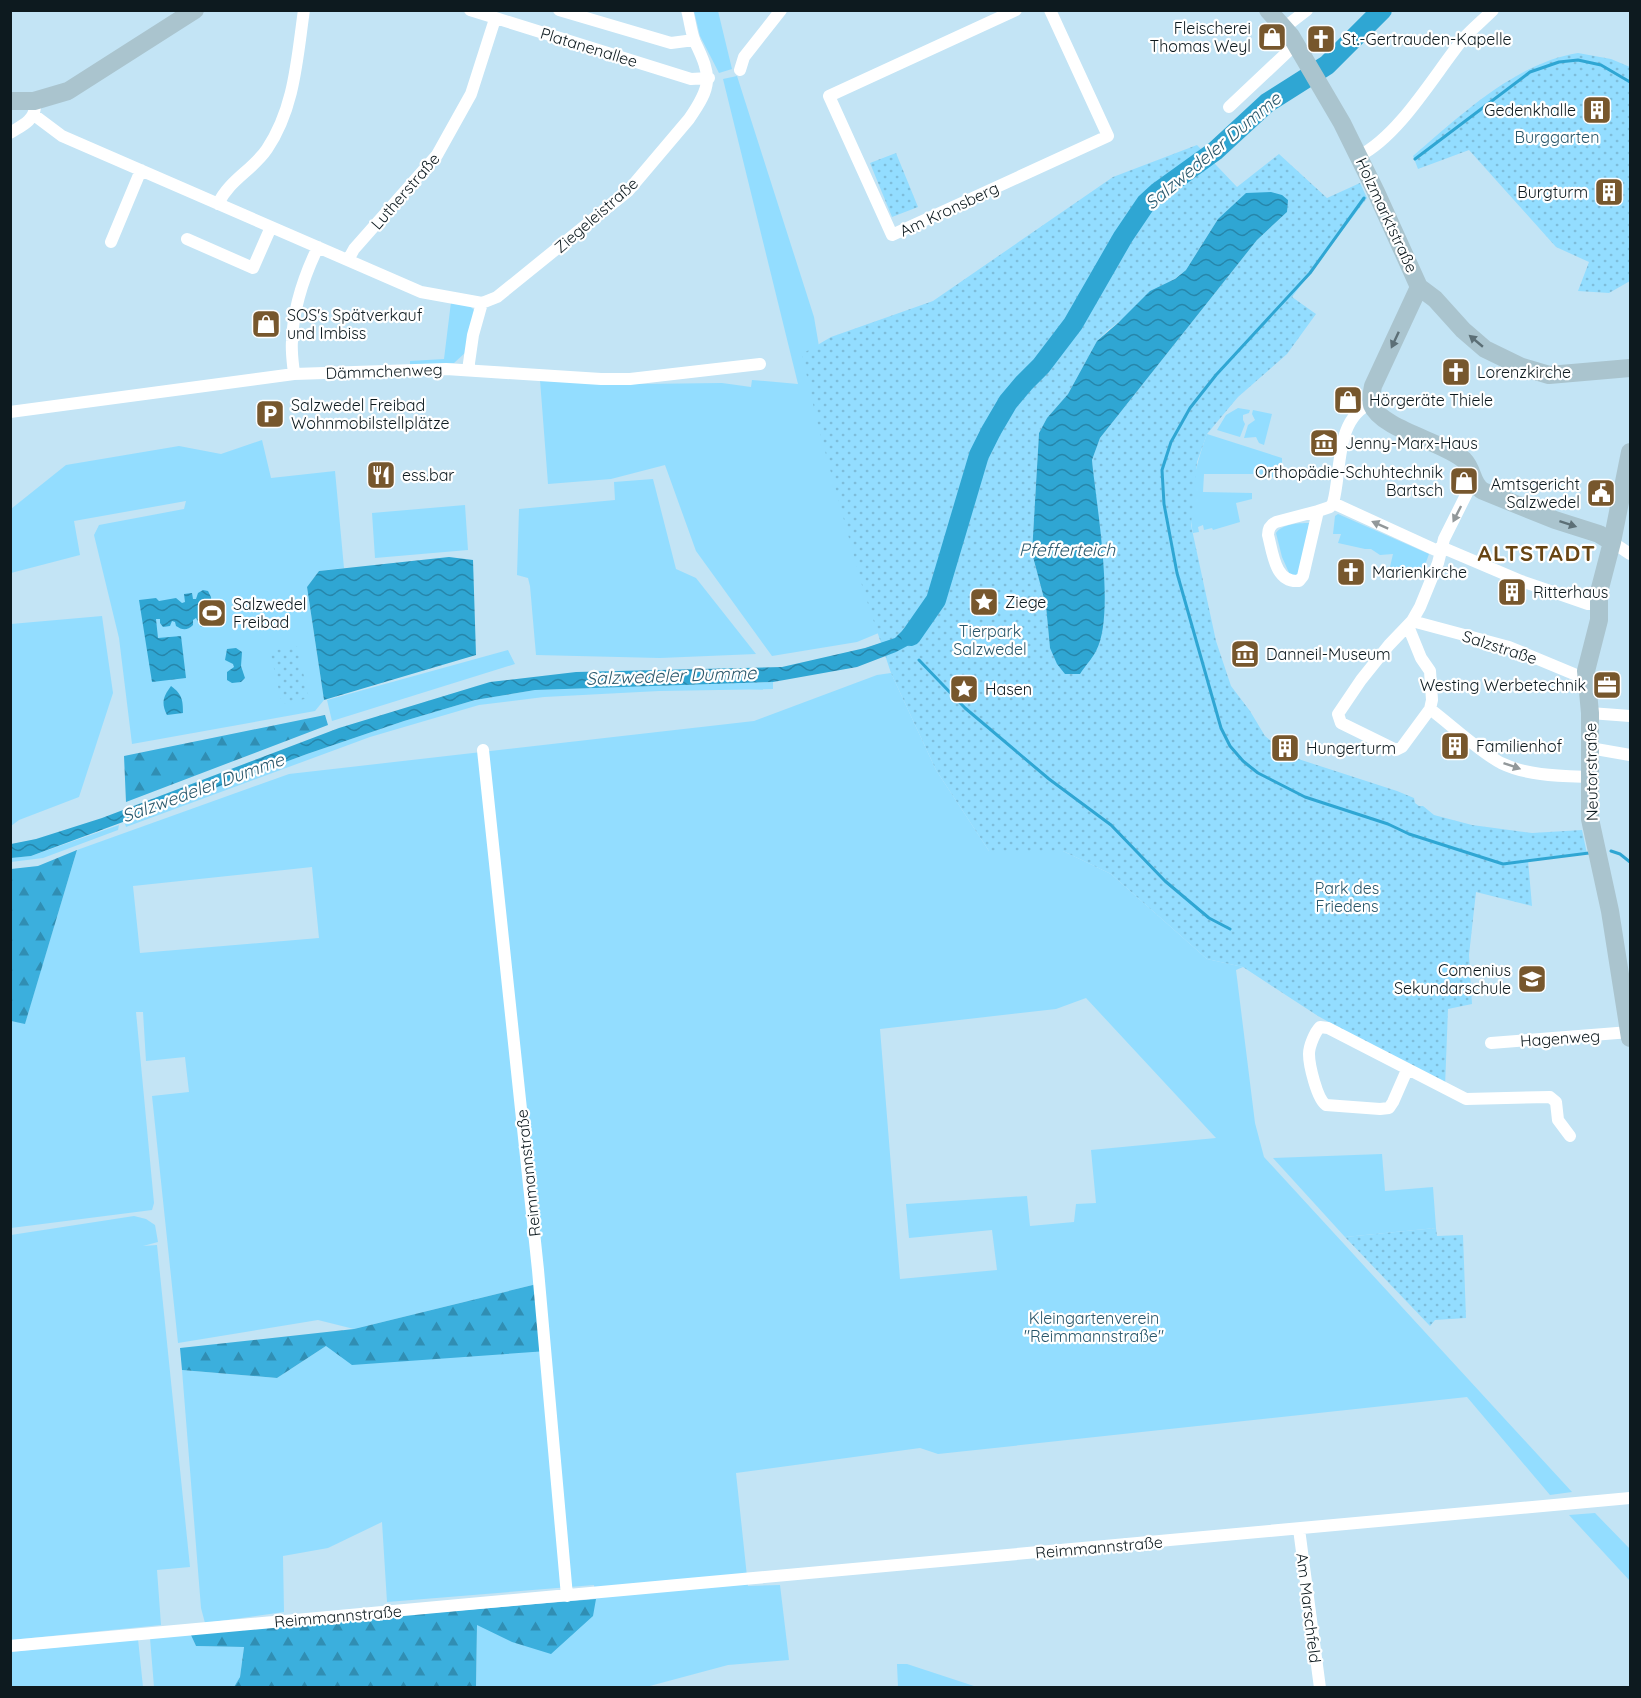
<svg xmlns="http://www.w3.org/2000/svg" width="1641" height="1698" viewBox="0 0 1641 1698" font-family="Quicksand,sans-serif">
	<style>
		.green { fill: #93ddff; fill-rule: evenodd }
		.forest { fill: url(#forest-firs) }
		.park { fill: url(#park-dots); fill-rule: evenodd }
		.water { fill: url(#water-waves) }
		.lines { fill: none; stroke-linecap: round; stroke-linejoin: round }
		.stream { stroke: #2fa6d3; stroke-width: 3 }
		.river { stroke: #2fa6d3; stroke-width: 20 }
		.street { stroke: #fff; stroke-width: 12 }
		.secondary { stroke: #aac4ce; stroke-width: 18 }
		.oneway { fill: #5c6f76 }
		.oneway2 { fill: #92989a }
		.labels { text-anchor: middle; stroke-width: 4.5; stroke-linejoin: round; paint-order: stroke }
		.poi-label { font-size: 16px; fill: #0d1a1f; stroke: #fff; text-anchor: start }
		.street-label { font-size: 16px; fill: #0d1a1f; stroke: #fff }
		.park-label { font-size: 16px; fill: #275569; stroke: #fff }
		.water-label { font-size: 18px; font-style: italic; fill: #2c5a6e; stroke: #fff }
		.district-label { font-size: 22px; font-weight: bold; letter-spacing: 1.5px; fill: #684513; stroke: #fff }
	</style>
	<defs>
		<pattern id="forest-firs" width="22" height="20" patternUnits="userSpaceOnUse" patternTransform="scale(1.5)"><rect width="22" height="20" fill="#3bafdd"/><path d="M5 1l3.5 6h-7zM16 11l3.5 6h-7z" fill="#308eb3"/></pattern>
		<pattern id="park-dots" width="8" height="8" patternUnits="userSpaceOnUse" patternTransform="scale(1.5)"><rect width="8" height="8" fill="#93ddff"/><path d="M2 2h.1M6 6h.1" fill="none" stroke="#7ebdda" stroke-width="1.8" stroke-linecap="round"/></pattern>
		<pattern id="water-waves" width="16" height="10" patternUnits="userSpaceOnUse" patternTransform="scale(1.5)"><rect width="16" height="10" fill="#2fa6d3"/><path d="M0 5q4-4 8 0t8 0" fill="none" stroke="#2686ab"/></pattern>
	</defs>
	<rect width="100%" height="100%" fill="#c3e4f5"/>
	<!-- green -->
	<path class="green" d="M694 11H718L732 69 719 73 700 36Z
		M737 76 814 317 822 364 881 632 857 642 772 656 696 551 665 465 611 479 548 484 540 380 640 384 722 383 751 387 752 380 798 384 723 79Z
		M451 302 469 305 475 311 466 352 454 363 410 366V361L444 359Z
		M1238 408 1250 410 1249 413 1243 415V420L1245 424 1240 437 1217 430 1226 415Z
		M1253 410 1272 414 1264 445 1259 443 1256 437 1244 438 1248 425 1255 420 1252 414Z
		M1207 434 1282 458V472L1278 477H1259L1256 474H1204L1203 492 1252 493V499L1236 503 1240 522 1213 530 1212 528 1204 530 1203 525 1198 527 1199 532 1193 533C1186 501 1196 464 1207 434Z
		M262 440 271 478 335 471 344 568 319 571 307 587 324 700 315 711 132 744 119 638 94 535 99 525 184 509 186 501 74 521 80 555 11 573V509L66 465 179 446 221 454Z
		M653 479 676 569 696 578 756 654 660 658 536 655 530 586 528 578 517 575 519 509 615 500 614 482Z
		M465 505 468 550 375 558 372 513Z
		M1338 514 1429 554 1422 573 1416 576 1410 575V573L1408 575 1404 574 1403 571 1402 574 1397 573 1395 570V572L1389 571 1393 554 1380 555 1371 549H1365L1338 543 1341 534H1333L1335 516Z
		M1309 523 1300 576 1290 575 1282 557 1276 533C1282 524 1298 523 1309 523Z
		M102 616 113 693 79 797 19 820 11 826V624Z
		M508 650 515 664 332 721 327 700Z
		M891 673 936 770 989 851H1063L1111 874 1207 959 1243 967 1236 970 1255 1123 1264 1157 1572 1492 1550 1495 1467 1397 938 1454 920 1448 736 1473 748 1586 780 1585 789 1660 728 1665 646 1687H476L477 1625 596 1599 594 1585 387 1602 382 1522 328 1548 283 1556 284 1612 205 1623 201 1608 182 1370 277 1378 326 1346 541 1283 354 1329 318 1320 178 1343 152 1096 189 1092 185 1057 146 1061 143 1012H136L154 1203 152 1210 11 1228 10 1021 25 1023 77 850 289 774 754 721 877 675ZM312 867 319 938 140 953 133 886ZM1086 998 1216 1138 1091 1150 1096 1203 1076 1204 1074 1222 1030 1226 1027 1196 906 1204 909 1238 992 1230 997 1270 900 1279 880 1029 1056 1009Z
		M773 682V689L659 691 544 697 479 705 370 737 126 827 124 821 307 754 404 721 475 700 535 690Z
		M119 825 118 830 43 858 11 862 10 858 31 856Z
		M1382 1154 1385 1191 1433 1187 1436 1228 1345 1237 1273 1158Z
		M134 1216 146 1219 155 1225 158 1242 143 1246 157 1245 190 1567 157 1570 161 1625 11 1640V1235Z
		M1595 1513 1630 1549V1581L1569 1515Z
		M190 1633 196 1646 244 1647 240 1677 234 1687H154L150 1638Z
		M138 1639 143 1687 11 1688V1652Z
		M897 1664H907L977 1687H898Z"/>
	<!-- forest -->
	<path class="forest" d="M325 715 328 725 126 802 124 756Z
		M77 850 25 1024 11 1021V869L38 866Z
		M541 1283 547 1351 352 1365 326 1346 277 1378 182 1370 180 1348 354 1329Z
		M596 1599 593 1616 551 1654 512 1642 477 1625 476 1687H234L240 1677 244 1647 196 1646 190 1633Z"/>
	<!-- park -->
	<path class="park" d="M1578 53 1611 59 1630 67V281L1609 293 1578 291 1589 262 1556 247 1469 150 1418 169 1413 156C1460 116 1515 63 1578 53Z
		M1197 145 1237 187 1279 154 1327 198 1360 183 1367 198 1292 297 1316 314 1287 354 1238 397 1207 434 1197 462 1191 525 1216 641 1231 686 1250 711 1265 736 1289 756 1397 791 1414 798 1415 803 1419 806H1423L1434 815 1472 825 1532 833 1582 830 1587 854 1528 860 1532 906 1476 892 1469 955 1472 1004 1448 1009 1445 1087 1318 1016 1243 967 1207 959 1111 874 1063 851H989L936 770 891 673 863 589 817 422 802 354 831 337 933 301 1113 177ZM1287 212 1257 240 1100 438 1092 460 1094 486 1050 648 1046 606 1032 553 1039 433 1047 418 1068 394 1097 341 1107 331 1186 270 1218 219Z
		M896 153 918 207 892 217 870 163Z
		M297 646 309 698 282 704 270 651Z
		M1436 1228 1437 1236 1463 1235 1466 1318 1435 1320 1430 1326 1345 1237Z"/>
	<!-- water -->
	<path class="water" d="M1271 192 1282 195 1288 200 1287 212 1257 240 1100 438 1092 460C1096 503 1116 615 1096 651 1092 659 1085 666 1080 674H1065L1057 664 1050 648 1046 606 1032 553 1039 433 1047 418 1068 394 1097 341 1118 323 1150 291 1175 279 1186 270 1218 219 1246 193Z
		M449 557 473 560 476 655 324 700 307 587 319 571Z
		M203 590 208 591 211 597 213 622 210 626 201 627 196 618 193 620V625C187 631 182 630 176 626L175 622 172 621 170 626 163 627 160 623V619H156L158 638 181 636 186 678 152 682 139 600 156 598 159 601 176 598 182 603 185 602 184 594 192 593 193 599H196L198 593Z
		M931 615 911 644 896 652 857 667 773 682 535 690 475 700 404 721 307 754 31 856 11 858V844L36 839 102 818 339 728 490 682 576 672 782 667 865 648 895 638 917 616Z
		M236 648 242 652 241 666 245 678 241 682 232 683 227 680V672L234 667 233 664 225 660 227 649Z
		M171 686C182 694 183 700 183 713L167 715C161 703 163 697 171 686Z"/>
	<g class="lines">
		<!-- stream -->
		<path class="stream" d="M1415 159 1530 72 1559 62 1578 60 1601 65 1630 82
			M1364 198 1310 273 1216 375 1190 408 1171 442 1162 470 1164 504 1177 573 1221 728 1230 746 1243 761 1258 773 1305 797 1388 824 1409 834 1503 864 1589 853
			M919 660 965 708 1049 779 1111 825 1165 881 1209 918 1230 929
			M1611 851 1620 854 1630 862"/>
		<!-- river -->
		<path class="river" d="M911 636 936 600 979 455 991 431 1008 402 1024 383 1041 366 1073 324 1123 237 1146 203 1158 192 1215 151 1267 103 1327 65 1382 10"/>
		<!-- street -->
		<path class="street" d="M470 10 691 79 709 78
			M559 10 671 43 694 40
			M1016 10 829 96 892 235 1108 136 1050 10
			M1285 27 1307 10
			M740 70 744 57 781 10
			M1229 107 1296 44
			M34 115 62 136 421 292 482 303 497 297 628 191 689 119C712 86 712 77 695 42 691 33 690 21 687 10
			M10 133C21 126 34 121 35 107
			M1359 156C1400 135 1434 75 1463 39 1472 29 1483 20 1493 10
			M218 204C229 180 253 170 267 149 295 107 297 58 304 10
			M187 239 253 268 271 227
			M111 242 141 170
			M348 260 354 249 437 155 471 94 495 19
			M468 370 473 335 482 303
			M294 374C293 363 291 352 292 341 293 309 304 276 318 247
			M10 412 294 374 446 369 601 379H630L760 364
			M1333 503 1440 552
			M1333 503C1342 472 1334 418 1372 403
			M1318 511 1276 522C1270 525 1268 529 1268 535 1273 554 1275 583 1299 581L1303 576 1318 511 1330 507 1333 503
			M1612 542 1630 554
			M1441 547 1521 581 1588 604H1598
			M1412 621 1509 647 1586 679
			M1408 626 1421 658 1430 671 1432 700 1430 709 1402 747 1396 750 1341 723 1338 714 1361 680 1389 645 1412 621 1420 607 1438 563 1444 539 1473 481
			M1430 709C1450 724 1480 752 1501 763 1528 776 1560 776 1589 777
			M1590 713 1630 716
			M1590 748 1630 755
			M483 750 538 1270 567 1596
			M1491 1043 1630 1032
			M1407 1070 1393 1102 1389 1108 1380 1109 1326 1105C1317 1099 1309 1065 1309 1054 1309 1046 1315 1032 1320 1027L1328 1028 1466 1099 1550 1097 1556 1102 1558 1120 1570 1136
			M1299 1529 1320 1688
			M10 1646 1630 1498"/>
		<!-- secondary -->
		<path class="secondary" d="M1268 10 1291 36 1342 123 1376 192 1419 287 1435 299 1463 330 1485 349 1522 367 1549 375 1630 368
			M10 101H34L68 91 195 10
			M1419 287 1373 386C1372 392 1370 399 1372 405 1381 429 1444 442 1464 460 1474 470 1471 484 1483 491L1555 520 1599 534 1612 542
			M1630 452 1612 542 1599 592V620L1586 671 1590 713V819L1610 911 1630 1038"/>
	</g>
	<!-- one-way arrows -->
	<defs><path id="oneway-solid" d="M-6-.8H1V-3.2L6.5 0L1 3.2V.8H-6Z" transform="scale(1.5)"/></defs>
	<g class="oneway">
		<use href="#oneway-solid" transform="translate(1395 340) rotate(115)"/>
		<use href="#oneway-solid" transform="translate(1476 341) rotate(-140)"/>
		<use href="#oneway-solid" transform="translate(1568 524) rotate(18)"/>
	</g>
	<g class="oneway2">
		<use href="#oneway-solid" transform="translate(1457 514) rotate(117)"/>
		<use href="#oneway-solid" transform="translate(1380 525) rotate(-156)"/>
		<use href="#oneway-solid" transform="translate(1512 766) rotate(19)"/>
	</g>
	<!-- icons -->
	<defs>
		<g id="shop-square" transform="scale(1.5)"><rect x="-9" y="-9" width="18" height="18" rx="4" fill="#77572d" stroke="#fff"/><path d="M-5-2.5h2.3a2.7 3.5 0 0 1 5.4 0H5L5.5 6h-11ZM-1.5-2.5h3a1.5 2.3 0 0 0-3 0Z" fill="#fff"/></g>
		<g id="church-square" transform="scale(1.5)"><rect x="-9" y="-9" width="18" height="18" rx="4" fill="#77572d" stroke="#fff"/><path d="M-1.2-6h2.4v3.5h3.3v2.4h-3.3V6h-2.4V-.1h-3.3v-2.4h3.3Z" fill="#fff"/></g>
		<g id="building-square" transform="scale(1.5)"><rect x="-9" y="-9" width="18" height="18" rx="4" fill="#77572d" stroke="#fff"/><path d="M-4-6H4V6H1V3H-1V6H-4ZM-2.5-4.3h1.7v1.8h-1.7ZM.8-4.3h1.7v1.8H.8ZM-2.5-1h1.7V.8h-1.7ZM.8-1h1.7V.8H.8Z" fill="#fff"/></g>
		<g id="parking-square" transform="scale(1.5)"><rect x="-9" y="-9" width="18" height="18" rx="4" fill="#77572d" stroke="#fff"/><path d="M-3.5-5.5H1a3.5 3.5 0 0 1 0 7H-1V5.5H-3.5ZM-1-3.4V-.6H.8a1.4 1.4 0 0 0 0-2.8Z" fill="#fff"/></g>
		<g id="museum-square" transform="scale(1.5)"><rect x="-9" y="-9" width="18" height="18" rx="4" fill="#77572d" stroke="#fff"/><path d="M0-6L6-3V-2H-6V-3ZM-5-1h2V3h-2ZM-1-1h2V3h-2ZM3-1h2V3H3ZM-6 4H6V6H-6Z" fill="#fff"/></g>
		<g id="restaurant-square" transform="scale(1.5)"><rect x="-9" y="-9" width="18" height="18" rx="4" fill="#77572d" stroke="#fff"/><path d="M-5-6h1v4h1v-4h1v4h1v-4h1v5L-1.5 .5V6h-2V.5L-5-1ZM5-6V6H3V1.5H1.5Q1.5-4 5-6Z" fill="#fff"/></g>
		<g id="civic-square" transform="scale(1.5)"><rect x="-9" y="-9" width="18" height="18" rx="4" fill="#77572d" stroke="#fff"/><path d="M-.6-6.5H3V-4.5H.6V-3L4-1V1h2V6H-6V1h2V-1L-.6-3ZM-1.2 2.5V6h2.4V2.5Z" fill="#fff"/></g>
		<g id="sight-square" transform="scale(1.5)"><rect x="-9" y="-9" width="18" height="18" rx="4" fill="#77572d" stroke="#fff"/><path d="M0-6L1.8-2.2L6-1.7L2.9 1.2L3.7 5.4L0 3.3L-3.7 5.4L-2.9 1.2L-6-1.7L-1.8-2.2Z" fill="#fff"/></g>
		<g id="stadium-square" transform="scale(1.5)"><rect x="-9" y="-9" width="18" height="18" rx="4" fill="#77572d" stroke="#fff"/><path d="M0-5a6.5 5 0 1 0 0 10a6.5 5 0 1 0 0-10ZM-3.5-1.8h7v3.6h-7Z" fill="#fff"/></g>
		<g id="office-square" transform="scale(1.5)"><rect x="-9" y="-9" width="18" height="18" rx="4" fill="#77572d" stroke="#fff"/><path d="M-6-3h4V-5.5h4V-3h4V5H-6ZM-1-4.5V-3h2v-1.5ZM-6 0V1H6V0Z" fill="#fff"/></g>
		<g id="school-square" transform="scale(1.5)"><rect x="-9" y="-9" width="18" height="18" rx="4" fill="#77572d" stroke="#fff"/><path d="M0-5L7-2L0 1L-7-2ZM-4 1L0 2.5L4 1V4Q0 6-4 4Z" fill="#fff"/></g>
	</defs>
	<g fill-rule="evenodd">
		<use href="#shop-square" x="1272" y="37"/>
		<use href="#church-square" x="1321" y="39"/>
		<use href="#building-square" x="1597" y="110"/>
		<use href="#building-square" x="1609" y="192"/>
		<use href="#shop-square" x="266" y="324"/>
		<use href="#church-square" x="1456" y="372"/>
		<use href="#shop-square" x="1348" y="400"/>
		<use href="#parking-square" x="270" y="414"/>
		<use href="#museum-square" x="1324" y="443"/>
		<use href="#restaurant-square" x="381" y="475"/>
		<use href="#shop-square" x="1464" y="481"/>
		<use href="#civic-square" x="1601" y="493"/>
		<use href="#church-square" x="1351" y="572"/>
		<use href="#building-square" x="1512" y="592"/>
		<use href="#sight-square" x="984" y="602"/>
		<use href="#stadium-square" x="212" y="613"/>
		<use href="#museum-square" x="1245" y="654"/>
		<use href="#office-square" x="1607" y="685"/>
		<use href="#sight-square" x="964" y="689"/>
		<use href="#building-square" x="1455" y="746"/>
		<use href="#building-square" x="1285" y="748"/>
		<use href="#school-square" x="1532" y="979"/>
	</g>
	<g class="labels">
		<!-- poi labels -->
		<g class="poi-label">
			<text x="1251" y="34" text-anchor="end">Fleischerei<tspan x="1251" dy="18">Thomas Weyl</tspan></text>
			<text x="1342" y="45">St.-Gertrauden-Kapelle</text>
			<text x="1576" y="116" text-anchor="end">Gedenkhalle</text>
			<text x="1588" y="198" text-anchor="end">Burgturm</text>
			<text x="287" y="321">SOS's Spätverkauf<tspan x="287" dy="18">und Imbiss</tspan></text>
			<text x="1477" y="378">Lorenzkirche</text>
			<text x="1369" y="406">Hörgeräte Thiele</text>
			<text x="291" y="411">Salzwedel Freibad<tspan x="291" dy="18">Wohnmobilstellplätze</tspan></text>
			<text x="1345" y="449">Jenny-Marx-Haus</text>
			<text x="1443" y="478" text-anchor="end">Orthopädie-Schuhtechnik<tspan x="1443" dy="18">Bartsch</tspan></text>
			<text x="402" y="481">ess.bar</text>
			<text x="1580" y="490" text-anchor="end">Amtsgericht<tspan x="1580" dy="18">Salzwedel</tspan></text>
			<text x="1372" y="578">Marienkirche</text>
			<text x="1533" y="598">Ritterhaus</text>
			<text x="1005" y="608">Ziege</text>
			<text x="233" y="610">Salzwedel<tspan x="233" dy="18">Freibad</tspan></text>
			<text x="1266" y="660">Danneil-Museum</text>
			<text x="1586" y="691" text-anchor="end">Westing Werbetechnik</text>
			<text x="985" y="695">Hasen</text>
			<text x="1476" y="752">Familienhof</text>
			<text x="1306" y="754">Hungerturm</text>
			<text x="1511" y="976" text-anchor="end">Comenius<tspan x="1511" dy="18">Sekundarschule</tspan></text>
		</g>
		<!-- street labels -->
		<g class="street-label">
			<text transform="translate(589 47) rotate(17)" y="6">Platanenallee</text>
			<text transform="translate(405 191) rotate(-49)" y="6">Lutherstraße</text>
			<text transform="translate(949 209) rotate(-25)" y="6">Am Kronsberg</text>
			<text transform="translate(596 215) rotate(-41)" y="6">Ziegeleistraße</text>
			<text transform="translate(1387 215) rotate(65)" y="6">Holzmarktstraße</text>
			<text transform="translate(384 371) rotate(-2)" y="6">Dämmchenweg</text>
			<text transform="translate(1500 647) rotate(18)" y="6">Salzstraße</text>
			<text transform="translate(1591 772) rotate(-91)" y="6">Neutorstraße</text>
			<text transform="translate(1560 1038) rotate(-4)" y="6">Hagenweg</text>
			<text transform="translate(528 1173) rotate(-96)" y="6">Reimmannstraße</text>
			<text transform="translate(1099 1547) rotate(-5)" y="6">Reimmannstraße</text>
			<text transform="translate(1309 1608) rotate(83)" y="6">Am Marschfeld</text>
			<text transform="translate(338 1616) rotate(-5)" y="6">Reimmannstraße</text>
		</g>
		<!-- park labels -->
		<g class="park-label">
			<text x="1557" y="143">Burggarten</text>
			<text x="990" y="637">Tierpark<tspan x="990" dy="18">Salzwedel</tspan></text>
			<text x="1347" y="894">Park des<tspan x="1347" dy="18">Friedens</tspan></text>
			<text x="1094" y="1324">Kleingartenverein<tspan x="1094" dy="18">"Reimmannstraße"</tspan></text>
		</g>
		<!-- water labels -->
		<g class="water-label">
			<text transform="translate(1213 151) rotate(-40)" y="6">Salzwedeler Dumme</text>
			<text x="1067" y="556">Pfefferteich</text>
			<text transform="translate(671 676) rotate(-2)" y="6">Salzwedeler Dumme</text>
			<text transform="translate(203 788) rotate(-20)" y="6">Salzwedeler Dumme</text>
		</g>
		<!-- district labels -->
		<g class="district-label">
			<text x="1537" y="561">ALTSTADT</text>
		</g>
	</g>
	<!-- border -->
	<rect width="1641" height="1698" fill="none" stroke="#0d1a1f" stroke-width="24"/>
</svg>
